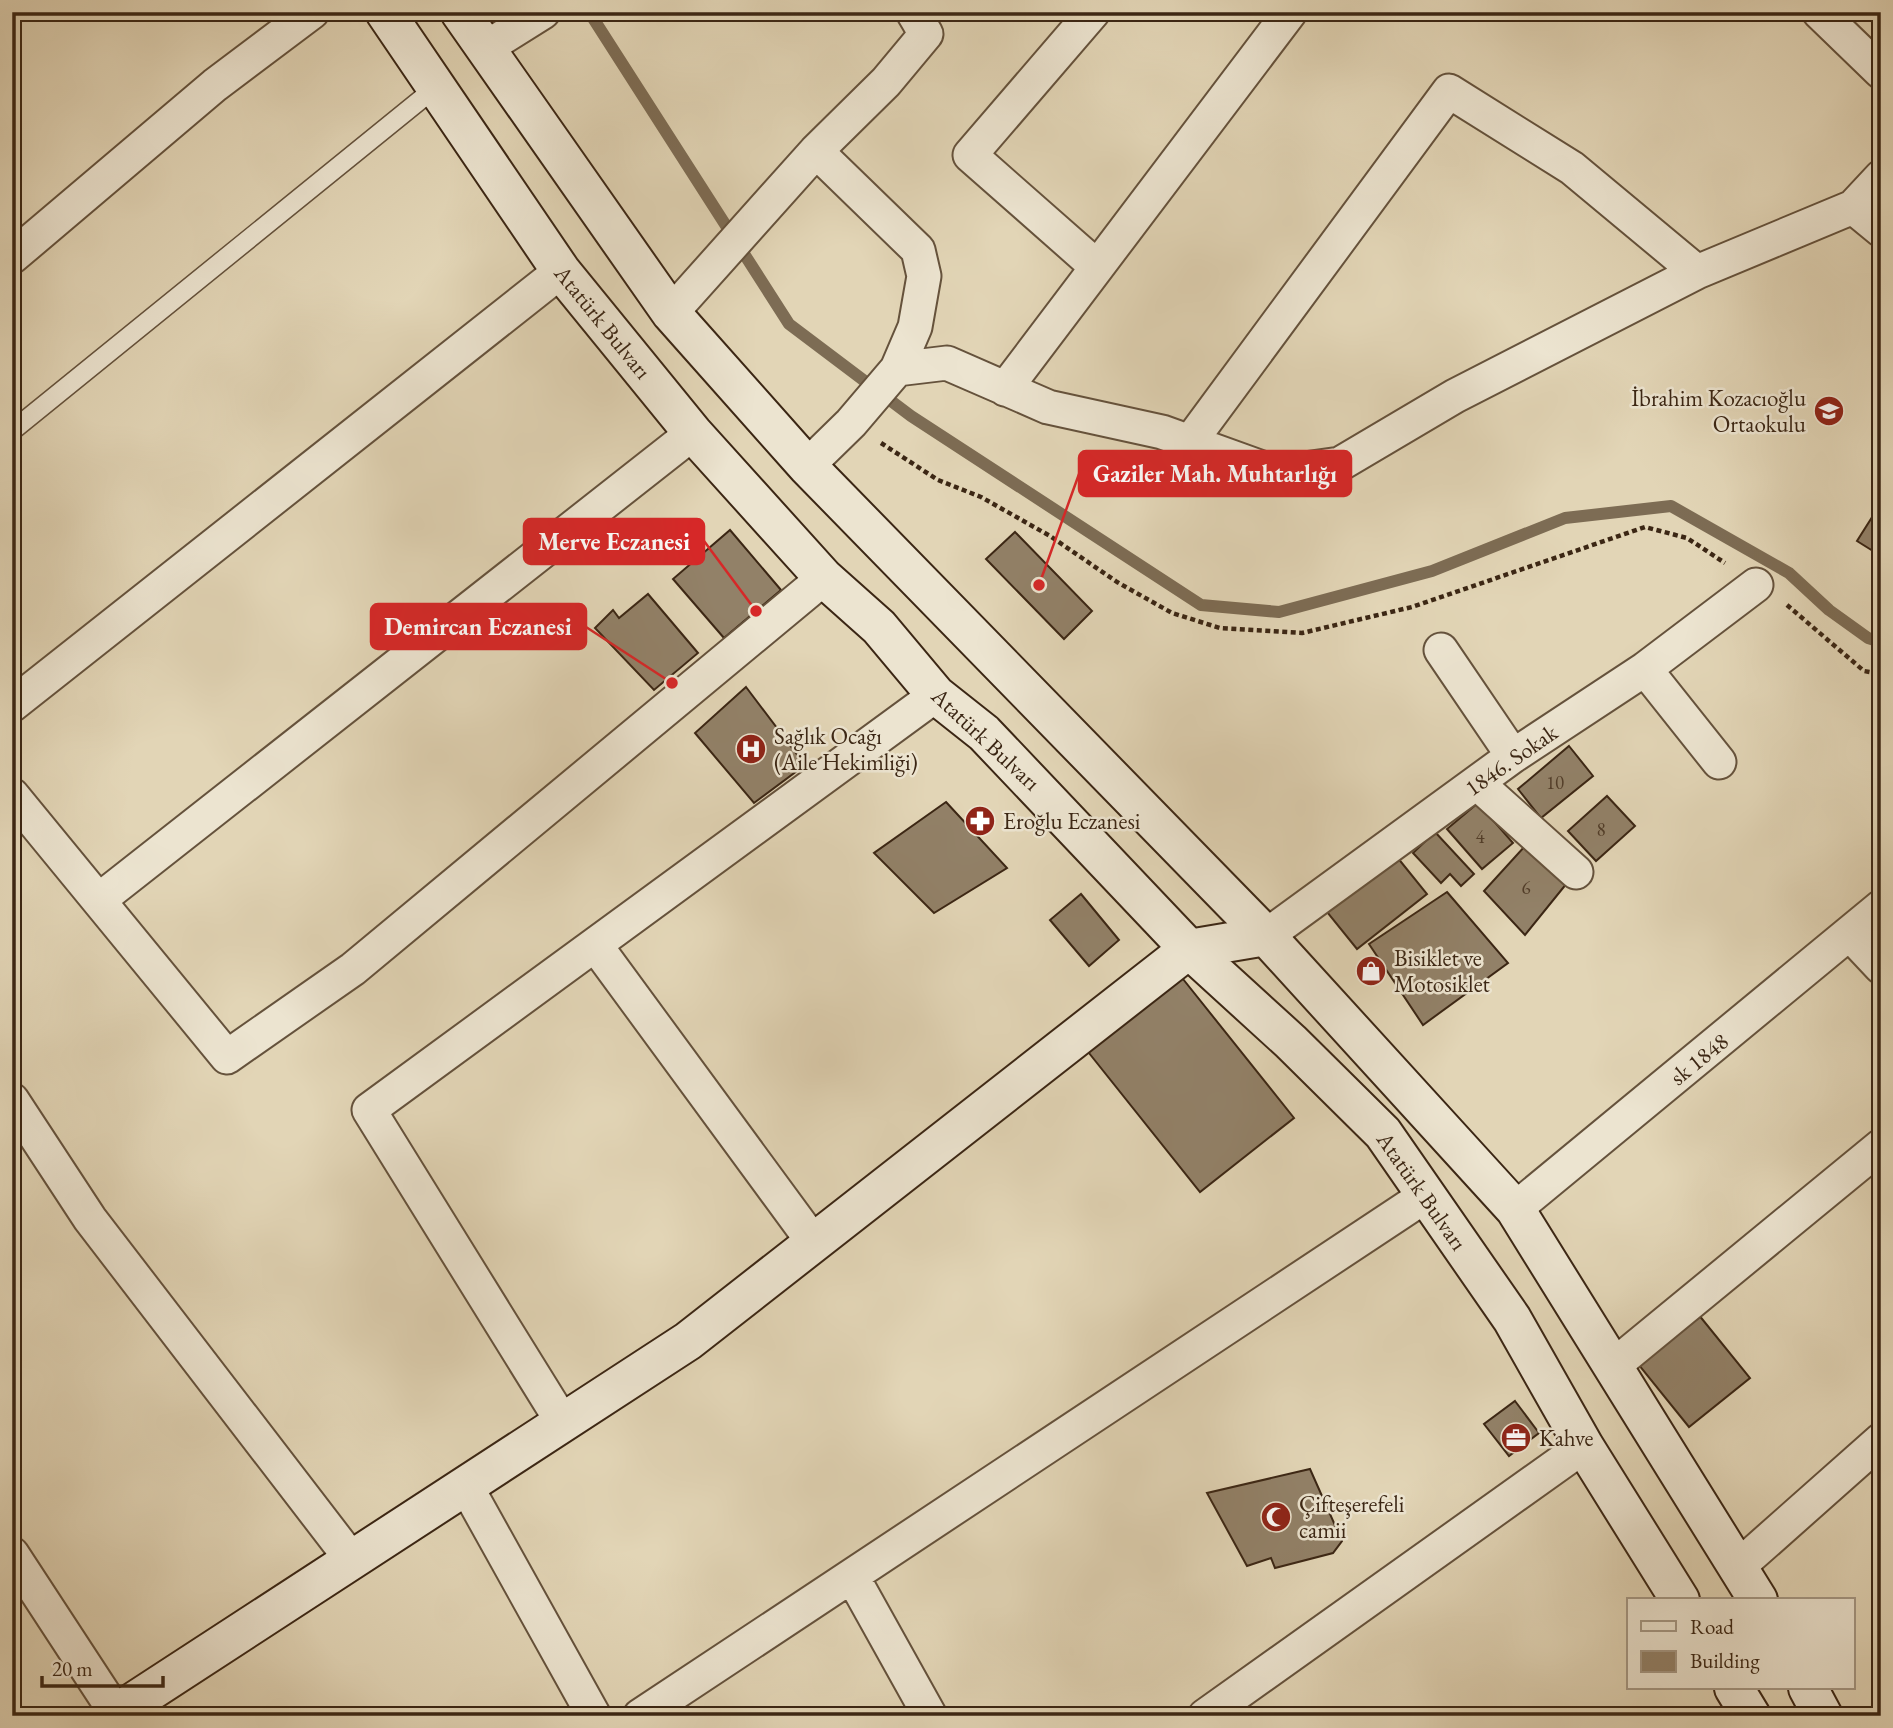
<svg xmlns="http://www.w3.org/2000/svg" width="1893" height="1728" viewBox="0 0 1893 1728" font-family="'EB Garamond',serif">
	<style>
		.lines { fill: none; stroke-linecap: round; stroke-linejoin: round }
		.stream { stroke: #7d6c54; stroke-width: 12 }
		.building { fill: #928168; stroke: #3b2614; stroke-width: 2 }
		.lane-casing { stroke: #65523c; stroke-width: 21 }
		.street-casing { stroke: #65523c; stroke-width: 37 }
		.secondary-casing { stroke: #3b2614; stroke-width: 42 }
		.path { stroke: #3b2614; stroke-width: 4.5; stroke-dasharray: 5 3.5; stroke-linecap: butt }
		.lane { stroke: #ece4d0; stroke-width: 18 }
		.street { stroke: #ece4d0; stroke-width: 33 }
		.secondary { stroke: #ece4d0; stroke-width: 38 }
		.labels { text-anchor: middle; stroke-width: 5; stroke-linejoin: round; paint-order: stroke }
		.number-label { font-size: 19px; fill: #513d29 }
		.street-label { font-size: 23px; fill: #3b2614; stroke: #ece4d0 }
		.poi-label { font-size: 23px; fill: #3b2614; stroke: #ece4d0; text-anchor: start }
		.leader { fill: none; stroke: #d62828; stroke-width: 2.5 }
		.callout-dot { fill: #d62828; stroke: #ece4d0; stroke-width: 2.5 }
		.callout { fill: #d62828; stroke: #d62828; stroke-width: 2.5 }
		.callout-label { font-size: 24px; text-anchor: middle; font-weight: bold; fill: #fff }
	</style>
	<rect width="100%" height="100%" fill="#e2d5b6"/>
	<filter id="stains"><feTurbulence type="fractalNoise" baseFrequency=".00286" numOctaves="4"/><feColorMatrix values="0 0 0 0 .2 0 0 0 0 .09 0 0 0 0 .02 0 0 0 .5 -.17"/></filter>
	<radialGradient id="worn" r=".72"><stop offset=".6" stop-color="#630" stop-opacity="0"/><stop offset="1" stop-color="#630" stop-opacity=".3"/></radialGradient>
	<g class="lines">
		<!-- stream -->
		<path class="stream" d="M591 15 789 324 911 416 1201 605 1279 612 1432 571 1565 518 1671 506 1789 573 1829 610 1868 638 1881 642"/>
	</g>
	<!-- building -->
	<path class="building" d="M1881 503V556L1857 541Z
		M730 530 781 590 724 638 673 579Z
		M1015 532 1092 611 1064 639 986 559Z
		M648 594 698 653 654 690 595 628 613 610 619 618Z
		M746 687 805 765 754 803 695 733Z
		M1569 746 1593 776 1541 818 1518 789Z
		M1607 796 1635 826 1596 861 1568 831Z
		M946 802 1007 868 934 913 874 853Z
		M1478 803 1513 843 1482 869 1447 829Z
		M1435 832 1474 874 1461 886 1450 874 1441 883 1413 853Z
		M1526 845 1567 883 1525 935 1484 891Z
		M1397 857 1427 894 1357 949 1327 912Z
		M1447 892 1508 963 1423 1025 1369 944Z
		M1081 894 1119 940 1089 966 1050 920Z
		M1179 974 1294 1118 1200 1192 1085 1048Z
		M1694 1309 1750 1378 1689 1427 1634 1359Z
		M1515 1401 1539 1433 1509 1456 1484 1424Z
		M1310 1469 1342 1541 1333 1553 1275 1568 1271 1558 1247 1566 1207 1493Z"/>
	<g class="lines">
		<!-- lane casing -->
		<g class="lane-casing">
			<path id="lane" d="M12 431 435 88"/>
		</g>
		<!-- street casing -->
		<g class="street-casing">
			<path id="street" d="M1093 12 970 155 1097 267
				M1819 12 1881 72
				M484 49 543 12
				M816 151 918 250 924 276 915 327 897 369
				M1881 177 1853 207 1881 230
				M12 257 215 85 312 12
				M671 313 816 151 886 82 926 34 913 12
				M1005 389 1290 12
				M1190 442 1449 91 1572 168 1697 272
				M807 466 851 423 897 369 947 363 1048 407 1162 432 1276 473 1340 464 1455 396 1697 272 1853 207
				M1441 650 1513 756
				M1645 669 1719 762
				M12 705 561 271
				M1477 783 1576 872
				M12 795 227 1057 353 969 824 578
				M99 900 693 433
				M1850 934 1881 967
				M1266 936 1513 756 1645 669 1756 585
				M596 946 814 1243
				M12 1100 90 1219 352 1560
				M1515 1209 1881 907
				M1612 1367 1881 1146
				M563 1423 369 1110 936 695
				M466 1486 594 1716
				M12 1554 116 1713
				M1739 1566 1881 1440
				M852 1576 930 1716
				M640 1716 1425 1196
				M1205 1716 1584 1446"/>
		</g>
		<!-- secondary casing -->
		<g class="secondary-casing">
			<path id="secondary" d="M385 12 561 271 693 433 824 578 879 627 936 695 984 733 1189 949 1291 1042 1383 1133 1512 1319 1584 1446 1680 1600
				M460 12 671 313 807 466 1266 936 1515 1209 1758 1600
				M1734 1688 1751 1716
				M1808 1688 1823 1716
				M112 1716 688 1341 1189 949 1266 936"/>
		</g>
		<!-- path -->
		<path class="path" d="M881 443 938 480 981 497 1050 536 1117 582 1172 613 1220 628 1302 633 1412 607 1645 527 1687 538 1725 563
			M1787 605 1864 671 1881 674"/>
		<!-- lane -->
		<use href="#lane" class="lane"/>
		<!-- street -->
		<use href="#street" class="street"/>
		<!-- secondary -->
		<use href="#secondary" class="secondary"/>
	</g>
	<!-- icons -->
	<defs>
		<g id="school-disc" transform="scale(1.575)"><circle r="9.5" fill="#8f2418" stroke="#ece4d0"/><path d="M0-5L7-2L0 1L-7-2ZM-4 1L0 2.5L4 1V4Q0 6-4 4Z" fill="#fff"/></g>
		<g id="hospital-disc" transform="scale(1.575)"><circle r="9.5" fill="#8f2418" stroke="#ece4d0"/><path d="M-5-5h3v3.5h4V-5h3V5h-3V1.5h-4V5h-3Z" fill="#fff"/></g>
		<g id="pharmacy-disc" transform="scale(1.575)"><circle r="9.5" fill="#8f2418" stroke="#ece4d0"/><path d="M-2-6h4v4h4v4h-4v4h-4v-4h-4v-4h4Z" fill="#fff"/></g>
		<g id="shop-disc" transform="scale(1.575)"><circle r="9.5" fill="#8f2418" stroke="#ece4d0"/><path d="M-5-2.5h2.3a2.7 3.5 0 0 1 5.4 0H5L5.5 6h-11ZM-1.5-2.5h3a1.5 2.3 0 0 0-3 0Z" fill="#fff"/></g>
		<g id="office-disc" transform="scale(1.575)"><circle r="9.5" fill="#8f2418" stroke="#ece4d0"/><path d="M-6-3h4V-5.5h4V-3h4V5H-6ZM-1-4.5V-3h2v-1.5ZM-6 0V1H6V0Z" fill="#fff"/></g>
		<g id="mosque-disc" transform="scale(1.575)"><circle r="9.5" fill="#8f2418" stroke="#ece4d0"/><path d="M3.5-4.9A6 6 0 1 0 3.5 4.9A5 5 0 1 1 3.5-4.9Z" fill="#fff"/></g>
	</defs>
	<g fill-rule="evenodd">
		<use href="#school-disc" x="1829" y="411"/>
		<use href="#hospital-disc" x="751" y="749"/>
		<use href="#pharmacy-disc" x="980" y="821"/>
		<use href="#shop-disc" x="1371" y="971"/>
		<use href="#office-disc" x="1516" y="1438"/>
		<use href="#mosque-disc" x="1276" y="1517"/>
	</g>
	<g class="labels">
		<!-- number labels -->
		<g class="number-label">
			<text x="1555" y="789">10</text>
			<text x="1601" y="836">8</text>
			<text x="1480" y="843">4</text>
			<text x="1526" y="894">6</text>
		</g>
		<!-- street labels -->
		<g class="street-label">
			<text transform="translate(603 322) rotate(51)" y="8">Atatürk Bulvarı</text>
			<text transform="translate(986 739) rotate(43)" y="8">Atatürk Bulvarı</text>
			<text transform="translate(1511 760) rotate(-35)" y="8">1846. Sokak</text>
			<text transform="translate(1699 1059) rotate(-39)" y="8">sk 1848</text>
			<text transform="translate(1422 1191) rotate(55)" y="8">Atatürk Bulvarı</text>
		</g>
		<!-- poi labels -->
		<g class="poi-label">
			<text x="1806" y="406" text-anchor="end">İbrahim Kozacıoğlu<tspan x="1806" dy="26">Ortaokulu</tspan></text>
			<text x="774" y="744">Sağlık Ocağı<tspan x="774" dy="26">(Aile Hekimliği)</tspan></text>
			<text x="1003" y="829">Eroğlu Eczanesi</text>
			<text x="1394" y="966">Bisiklet ve<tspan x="1394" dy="26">Motosiklet</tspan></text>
			<text x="1539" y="1446">Kahve</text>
			<text x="1299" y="1512">Çifteşerefeli<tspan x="1299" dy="26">camii</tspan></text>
		</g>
	</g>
	<!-- callouts -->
	<path class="leader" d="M1039 585L1079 474M756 611L704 541M672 683L586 627"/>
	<g class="callout-dot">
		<circle cx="1039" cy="585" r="7"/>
		<circle cx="756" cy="611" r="7"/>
		<circle cx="672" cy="683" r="7"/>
	</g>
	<g class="callout">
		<rect x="1079" y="451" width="272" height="45" rx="7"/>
		<rect x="524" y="519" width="180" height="45" rx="7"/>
		<rect x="371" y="604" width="215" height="45" rx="7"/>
	</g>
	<g class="callout-label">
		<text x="1215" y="482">Gaziler Mah. Muhtarlığı</text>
		<text x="614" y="550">Merve Eczanesi</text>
		<text x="478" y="635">Demircan Eczanesi</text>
	</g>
	<!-- margin -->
	<rect width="1893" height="1728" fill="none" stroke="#e2d5b6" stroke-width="42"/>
	<rect x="14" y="14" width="1865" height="1700" fill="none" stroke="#3b2614" stroke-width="3.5"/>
	<rect x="21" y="21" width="1851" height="1686" fill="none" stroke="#3b2614" stroke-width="2"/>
	<!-- legend -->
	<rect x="1627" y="1598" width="228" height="91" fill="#ece4d0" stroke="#a59885" stroke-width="2"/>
	<rect x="1641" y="1621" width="35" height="10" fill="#ece4d0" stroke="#a59885" stroke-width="2"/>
	<text x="1690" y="1634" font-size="21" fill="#3b2614">Road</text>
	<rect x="1641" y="1651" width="35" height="21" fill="#928168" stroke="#a59885" stroke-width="2"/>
	<text x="1690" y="1668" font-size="21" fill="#3b2614">Building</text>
	<!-- scale -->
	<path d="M42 1676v10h121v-10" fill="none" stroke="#3b2614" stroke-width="3.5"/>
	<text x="52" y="1676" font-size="21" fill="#3b2614" stroke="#ece4d0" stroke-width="5" paint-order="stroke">20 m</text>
	<rect width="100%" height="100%" filter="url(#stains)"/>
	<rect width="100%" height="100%" fill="url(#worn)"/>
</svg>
